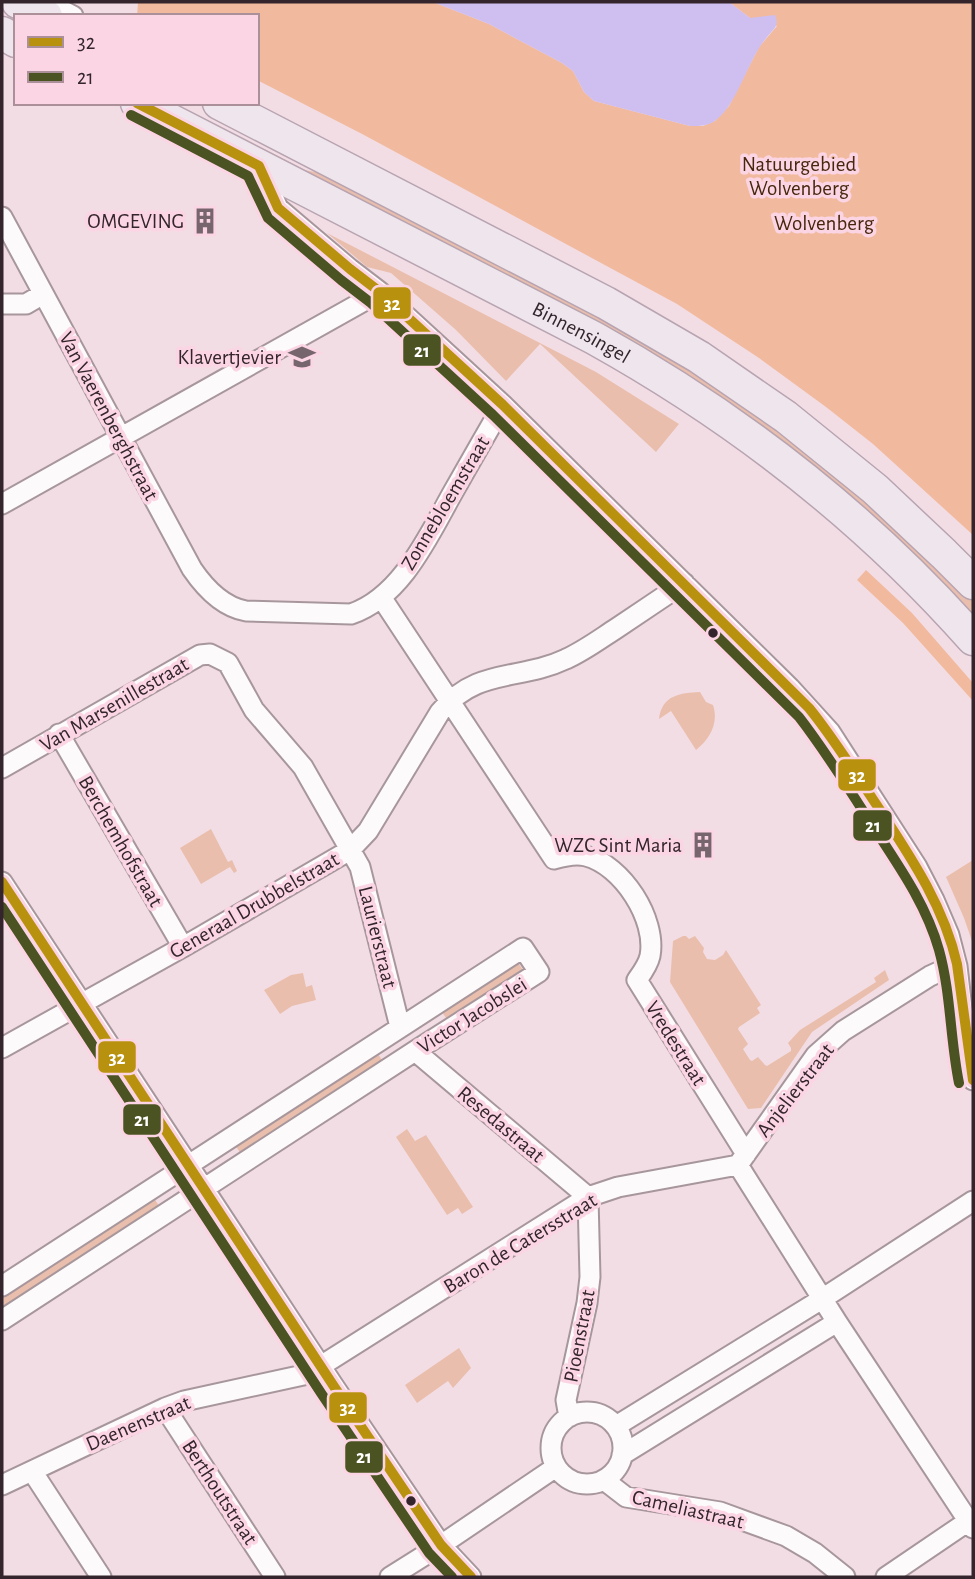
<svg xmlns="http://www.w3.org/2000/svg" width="975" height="1579" viewBox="0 0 975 1579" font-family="'Alegreya Sans',sans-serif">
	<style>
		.green { fill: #eabeac }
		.forest { fill: #f1ba9e }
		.water { fill: #cfbef0 }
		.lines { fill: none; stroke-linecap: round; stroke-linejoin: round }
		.minor-casing { stroke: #a7979c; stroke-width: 23 }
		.primary-casing { stroke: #b8a4b1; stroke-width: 35 }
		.minor { stroke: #fdfafb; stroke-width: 19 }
		.primary { stroke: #efe6ed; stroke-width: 32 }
		.bus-1-casing { stroke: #fbd5e3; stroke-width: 16 }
		.bus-2-casing { stroke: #fbd5e3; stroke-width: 16 }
		.bus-1 { stroke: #b8920f; stroke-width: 10 }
		.bus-2 { stroke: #4a5321; stroke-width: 10 }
		.bus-dot { fill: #33252b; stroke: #fbd5e3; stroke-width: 2.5 }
		.labels { text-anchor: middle; stroke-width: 7; stroke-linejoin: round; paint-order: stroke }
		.park-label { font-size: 21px; fill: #46260d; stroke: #fbd5e3 }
		.poi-label { font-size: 21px; fill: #33252b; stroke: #fbd5e3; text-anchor: end }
		.street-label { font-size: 21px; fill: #33252b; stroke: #fbd5e3 }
		.line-badge { stroke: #fbd5e3; stroke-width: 2.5 }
		.badge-label { font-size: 19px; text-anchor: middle; font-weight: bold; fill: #fff }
	</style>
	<rect width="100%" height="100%" fill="#f3dde5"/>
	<!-- green -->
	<path class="green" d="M161 103H174L305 170 338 177 644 338 789 435 910 538 973 601V621L859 508Z
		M327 233 596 372 679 424 656 452 540 344 506 381 456 330 391 273 367 267Z
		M700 692 706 702 713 705C719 723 710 739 696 750L671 711 659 719C662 695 680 693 700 692Z
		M211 829 228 862 232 860 237 871 234 873 230 867 201 884 180 848Z
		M973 860V944L964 918 946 877Z
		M683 936H686L689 939 695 936 704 948 703 952 707 959 715 960 723 955 726 950 761 1005 757 1008 760 1013 739 1027 738 1029 748 1044 743 1049 750 1060 752 1061 758 1057 765 1065 767 1066 791 1051V1048L788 1043 800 1030 876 982 874 978 885 970 889 980 812 1032 761 1108 748 1109 670 982 673 941Z
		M516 963 519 964 523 970V973L448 1021 440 1009Z
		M303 973 306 987 312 985 316 1000 292 1006 280 1014 264 990 291 975Z
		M376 1051 384 1063 242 1155 234 1144Z
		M407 1129 415 1141 426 1135 473 1207 462 1214 458 1208 447 1215 396 1137Z
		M152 1195 161 1209 2 1310V1292Z
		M459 1348 471 1368 453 1388 448 1381 417 1403 405 1385Z"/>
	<!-- forest -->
	<path class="forest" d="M138 2H433L489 24 562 63 573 71 584 92 594 101 690 126H703L715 121 729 106 759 47 777 26 758 18H750L729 2H973V535L873 444 826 407 759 358 677 304 364 135 257 80V16H137Z
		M866 570 912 613 973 683V701L903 623 857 580Z"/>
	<!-- water -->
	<path class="water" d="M433 2H729L750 18 775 15C780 26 773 29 767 37 747 60 739 102 716 120 709 126 699 126 690 126L594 101 584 92 573 71 562 63 489 24Z"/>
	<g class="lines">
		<!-- minor casing -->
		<g class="minor-casing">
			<path id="minor" d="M46 2 73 16
				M259 166 278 208 350 269 380 292 503 405 790 688 830 732 917 867 934 900 949 935 957 966 965 1035 973 1080
				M2 217 192 569C205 588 223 607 246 611L351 614C401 597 428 537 452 494 469 464 486 434 503 405
				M2 304H26L43 294
				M2 504 380 292
				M381 597 554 859C564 856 575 853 586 856 622 865 657 919 650 956 648 965 642 973 637 980L746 1154
				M59 734 183 947
				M2 768 200 655 210 654 228 663 254 710 303 767 360 867 400 1027
				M2 882 333 1385 441 1545 471 1577
				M957 966 943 970 930 976 843 1031 816 1055 738 1165 837 1322 973 1528
				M2 1048 183 947 350 850 368 831 440 712C477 667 520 681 566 659 584 651 600 639 617 628 639 613 662 598 684 583
				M415 1051 588 1197
				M2 1286 523 948 539 972 415 1051 2 1320
				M165 1408 275 1577
				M551 1448a36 36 0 1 1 72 0a36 36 0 1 1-72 0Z
				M569 1417 566 1400 587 1303 590 1277 588 1197
				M616 1426 822 1299 973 1201
				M622 1455 837 1322
				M32 1471 101 1577
				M604 1480 626 1497 720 1512 786 1536 815 1553 845 1577
				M2 1485 165 1408 184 1401 308 1374 588 1197 618 1187 738 1165
				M390 1577 441 1545 556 1467
				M886 1577 973 1518"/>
		</g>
		<!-- primary casing -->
		<g class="primary-casing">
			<g id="primary">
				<path d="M18 2 46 16"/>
				<path d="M2 33 16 41"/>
				<path id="s1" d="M137 103 594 338C736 417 865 517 973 639"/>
				<path d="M219 103 606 303 699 357 786 417 875 489 944 554 973 583"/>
			</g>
		</g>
		<!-- minor -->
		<use href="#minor" class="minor"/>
		<!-- primary -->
		<use href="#primary" class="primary"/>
		<!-- bus-1 casing -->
		<g class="bus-1-casing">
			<path id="bus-1" d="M137 103 259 166 278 208 350 269 380 292 503 405 809 708C835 740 857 776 880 810 912 859 944 907 957 964L973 1080
				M2 882 333 1385 441 1545 471 1577"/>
		</g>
		<!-- bus-2 casing -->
		<g class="bus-2-casing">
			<path id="bus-2" d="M131 115 248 176 268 218 341 280 371 303 493 415 799 717C823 748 844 781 865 814 893 858 925 900 939 950 951 993 950 1039 959 1083
				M2 907 321 1393 429 1553 452 1577"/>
		</g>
		<!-- bus-1 -->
		<use href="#bus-1" class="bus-1"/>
		<!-- bus-2 -->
		<use href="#bus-2" class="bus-2"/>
	</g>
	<!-- icons -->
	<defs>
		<g id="building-bare" transform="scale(2.1)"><path d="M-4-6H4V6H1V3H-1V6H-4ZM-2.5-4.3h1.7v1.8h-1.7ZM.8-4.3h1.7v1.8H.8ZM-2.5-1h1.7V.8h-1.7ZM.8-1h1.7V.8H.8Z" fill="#76656c" stroke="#fbd5e3" stroke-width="2.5" paint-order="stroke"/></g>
		<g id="school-bare" transform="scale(2.1)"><path d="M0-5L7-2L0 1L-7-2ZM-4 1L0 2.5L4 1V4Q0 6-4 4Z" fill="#76656c" stroke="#fbd5e3" stroke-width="2.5" paint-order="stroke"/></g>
	</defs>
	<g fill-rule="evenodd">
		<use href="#building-bare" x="205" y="221"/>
		<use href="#school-bare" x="302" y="357"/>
		<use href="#building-bare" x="703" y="845"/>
	</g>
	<!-- markers -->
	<g class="bus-dot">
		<circle cx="713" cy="633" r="6"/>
		<circle cx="411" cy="1501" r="6"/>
	</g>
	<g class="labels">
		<!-- park labels -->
		<g class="park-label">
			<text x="799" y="171">Natuurgebied<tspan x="799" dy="24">Wolvenberg</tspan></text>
			<text x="824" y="230">Wolvenberg</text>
		</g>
		<!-- poi labels -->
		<g class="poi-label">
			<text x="184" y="228">OMGEVING</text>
			<text x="281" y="364">Klavertjevier</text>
			<text x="682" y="852">WZC Sint Maria</text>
		</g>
		<!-- street labels -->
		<g class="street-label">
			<text dy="7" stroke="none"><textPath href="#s1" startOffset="500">Binnensingel</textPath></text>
			<text transform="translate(109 416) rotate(62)" y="7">Van Vaerenberghstraat</text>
			<text transform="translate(445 503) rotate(-59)" y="7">Zonnebloemstraat</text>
			<text transform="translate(114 704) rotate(-30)" y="7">Van Marsenillestraat</text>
			<text transform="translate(121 841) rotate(60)" y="7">Berchemhofstraat</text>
			<text transform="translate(254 905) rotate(-30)" y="7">Generaal Drubbelstraat</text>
			<text transform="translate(378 937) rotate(76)" y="7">Laurierstraat</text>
			<text transform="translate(472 1015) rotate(-32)" y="7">Victor Jacobslei</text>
			<text transform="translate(676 1043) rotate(58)" y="7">Vredestraat</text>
			<text transform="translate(795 1090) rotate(-52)" y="7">Anjelierstraat</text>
			<text transform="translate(501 1124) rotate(40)" y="7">Resedastraat</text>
			<text transform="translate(520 1243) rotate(-31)" y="7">Baron de Catersstraat</text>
			<text transform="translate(579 1336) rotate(-79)" y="7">Pioenstraat</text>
			<text transform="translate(138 1423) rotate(-23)" y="7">Daenenstraat</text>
			<text transform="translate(220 1492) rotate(57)" y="7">Berthoutstraat</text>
			<text transform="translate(688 1509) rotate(13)" y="7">Cameliastraat</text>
		</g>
	</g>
	<g class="line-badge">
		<rect x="372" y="286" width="40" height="34" rx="7" fill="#b8920f"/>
		<rect x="402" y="333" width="40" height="34" rx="7" fill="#4a5321"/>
		<rect x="837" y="758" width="40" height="34" rx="7" fill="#b8920f"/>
		<rect x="852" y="809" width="41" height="33" rx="7" fill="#4a5321"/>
		<rect x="97" y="1040" width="40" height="34" rx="7" fill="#b8920f"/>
		<rect x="122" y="1103" width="40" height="33" rx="7" fill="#4a5321"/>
		<rect x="328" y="1391" width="40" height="33" rx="7" fill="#b8920f"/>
		<rect x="344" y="1440" width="40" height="34" rx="7" fill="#4a5321"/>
	</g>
	<g class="badge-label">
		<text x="392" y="310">32</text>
		<text x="422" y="357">21</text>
		<text x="857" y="782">32</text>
		<text x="873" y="832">21</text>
		<text x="117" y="1064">32</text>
		<text x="142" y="1126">21</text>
		<text x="348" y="1414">32</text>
		<text x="364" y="1463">21</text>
	</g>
	<!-- border -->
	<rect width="975" height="1579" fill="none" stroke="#33252b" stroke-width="7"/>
	<!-- legend -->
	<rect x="14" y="14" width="245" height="91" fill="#fbd5e3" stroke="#ab8f99" stroke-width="2"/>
	<rect x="28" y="37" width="35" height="10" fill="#b8920f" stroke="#ab8f99" stroke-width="2"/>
	<text x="77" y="49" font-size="21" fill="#33252b">32</text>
	<rect x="28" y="72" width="35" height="10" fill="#4a5321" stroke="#ab8f99" stroke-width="2"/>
	<text x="77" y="84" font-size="21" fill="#33252b">21</text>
</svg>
